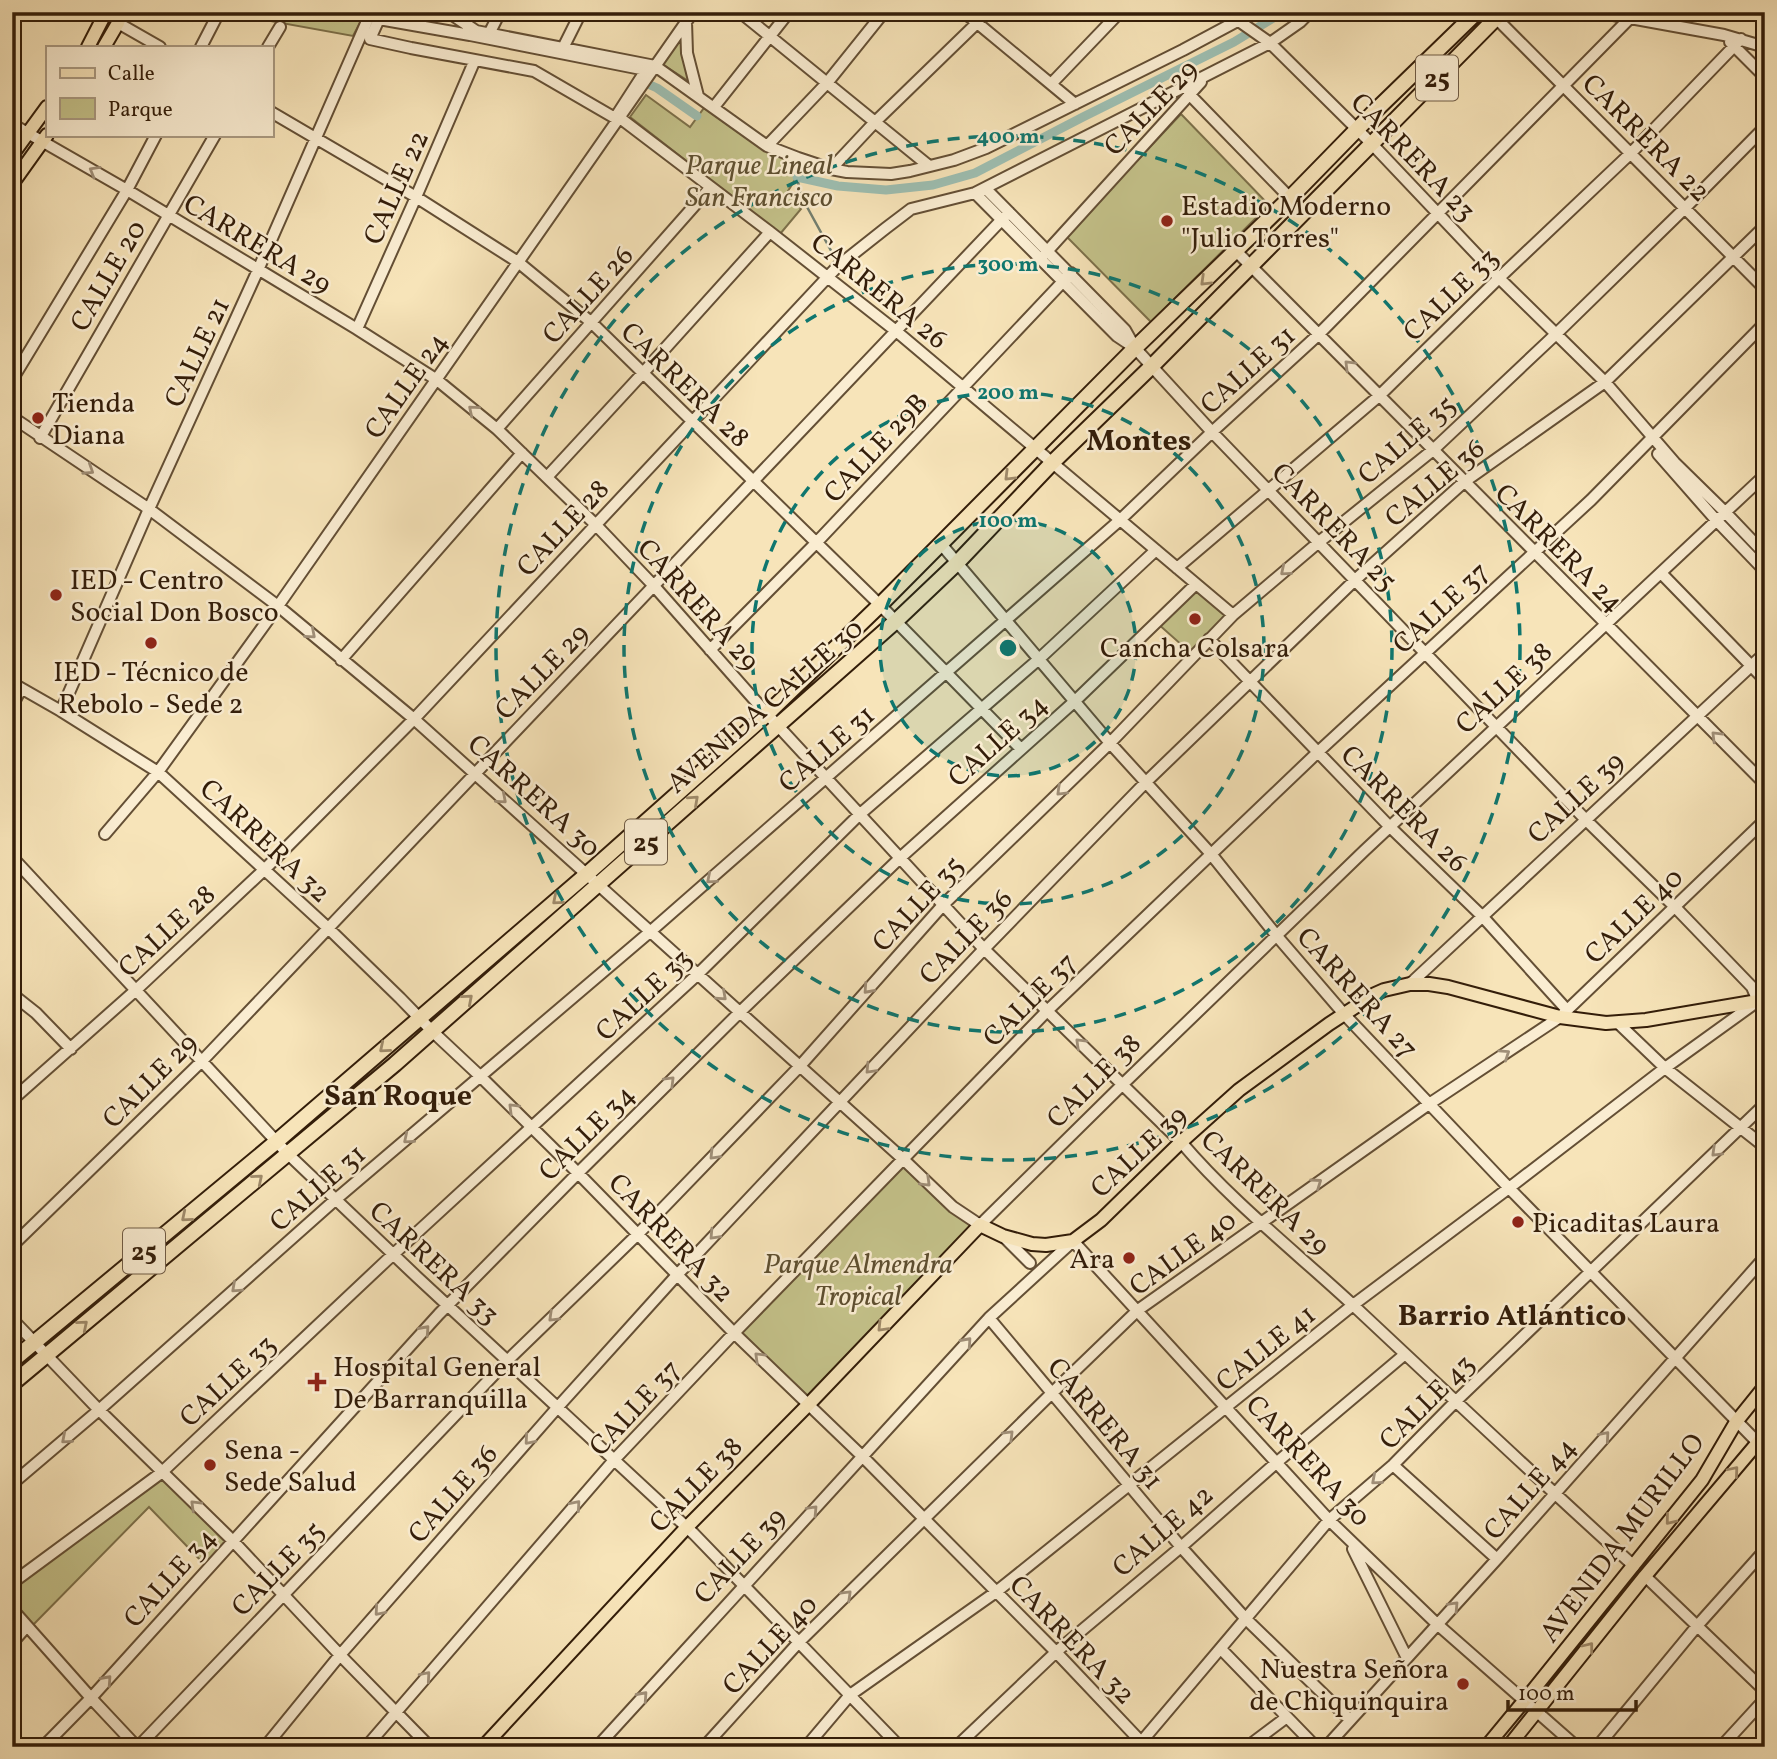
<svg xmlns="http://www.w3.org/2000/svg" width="1777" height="1759" viewBox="0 0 1777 1759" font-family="Vollkorn,serif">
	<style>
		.green { fill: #c4c28a; stroke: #7c704a; stroke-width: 2 }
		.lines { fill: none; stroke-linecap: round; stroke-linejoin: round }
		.stream { stroke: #737e6e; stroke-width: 2.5 }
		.canal { stroke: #9dbeb1; stroke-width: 9 }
		.minor-casing { stroke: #644f35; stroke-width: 14 }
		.major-casing { stroke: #331d09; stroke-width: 16 }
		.highway-casing { stroke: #331d09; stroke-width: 18 }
		.minor { stroke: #faedd2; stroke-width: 10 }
		.major { stroke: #f7e4b9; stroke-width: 12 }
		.highway { stroke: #f7e4b9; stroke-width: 14 }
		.oneway { stroke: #a08f78 }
		.oneway2 { stroke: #9f8a6a }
		.ring { fill: none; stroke: #0f766e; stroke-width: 3.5; stroke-dasharray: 12 9 }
		.poi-dot { fill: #8f2418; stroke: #faedd2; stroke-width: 2.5 }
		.labels { text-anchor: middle; stroke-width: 5; stroke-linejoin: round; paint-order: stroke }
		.shield { fill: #faedd2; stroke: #6f5b45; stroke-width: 2 }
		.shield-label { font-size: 26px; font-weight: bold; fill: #331d09 }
		.street-label { font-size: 28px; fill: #331d09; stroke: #faedd2 }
		.park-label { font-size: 28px; font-style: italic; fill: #5e4f30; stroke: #faedd2 }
		.poi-label { font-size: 28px; fill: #331d09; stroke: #faedd2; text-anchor: start }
		.neighbourhood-label { font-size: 30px; font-weight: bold; fill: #331d09; stroke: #faedd2 }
		.centre { fill: #0f766e; stroke: #faedd2; stroke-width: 3.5 }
		.ring-label { font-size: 21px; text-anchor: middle; font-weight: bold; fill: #0f766e; stroke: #faedd2; stroke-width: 5; stroke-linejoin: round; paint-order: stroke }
	</style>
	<rect width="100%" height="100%" fill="#f7e4b9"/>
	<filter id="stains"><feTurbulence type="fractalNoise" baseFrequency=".00286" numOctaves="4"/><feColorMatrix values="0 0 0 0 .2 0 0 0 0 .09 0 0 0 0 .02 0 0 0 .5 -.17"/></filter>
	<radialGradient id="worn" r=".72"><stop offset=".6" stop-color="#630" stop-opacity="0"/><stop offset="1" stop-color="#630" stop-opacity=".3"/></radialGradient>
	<!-- green -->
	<path class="green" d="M204 12H358L363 13V17L353 36 248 17Z
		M682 37 693 84 662 64Z
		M646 95 690 127 704 108 756 145 803 167 788 191 801 209 780 234 630 117Z
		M1181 114 1269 205 1151 322 1066 236Z
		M1196 584 1233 615 1193 655 1157 623Z
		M903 1159 980 1225 808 1405 734 1333Z
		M161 1473 233 1541 208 1568 149 1507 32 1626 12 1603V1588Z"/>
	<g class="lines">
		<!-- stream -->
		<path class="stream" d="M797 177 801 196 834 256"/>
		<!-- canal -->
		<path class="canal" d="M641 81 657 88 697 116
			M797 177 838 186 886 190 933 185 975 173 1083 117 1234 42 1283 12"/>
		<!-- minor casing -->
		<g class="minor-casing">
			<path id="minor" d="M390 12 412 18
				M448 12 476 31 655 66 767 146 798 158 831 169 847 172 891 174 910 171 954 160 986 148 1183 50 1254 12
				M740 12 929 166
				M964 12 1075 104
				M1226 12 1270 43 1372 144 1499 278 1605 382 1675 463 1725 512 1765 554
				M1597 12 1724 35 1765 47
				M1496 18 1765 289
				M379 19 470 35 646 70 615 118 534 71 411 48 370 39Z
				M686 22 687 53 698 96
				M118 23 160 47
				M489 34 500 12
				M1730 42 1765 77
				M201 47 216 18
				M268 47 280 27
				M563 48 581 12
				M1051 84 1120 12
				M1189 94 1290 198
				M714 107 789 12
				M271 112 416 197 518 262 592 323 880 605 1021 749
				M620 118 770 232 896 331 1233 615
				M12 124 127 190 357 329 437 380 497 429 596 525 654 586 767 714 984 949 1181 1142C1233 1203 1296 1252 1354 1306 1447 1393 1539 1480 1634 1566
				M767 146 827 83 884 12
				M831 169 875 122 977 23 985 12
				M985 188 1125 330 1134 346
				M975 193 1117 336 1135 348 1212 432 1587 821 1674 906 1752 987 1758 1001 1762 1004
				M1236 251 1765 784
				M1041 258 1201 82
				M357 329 416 197 474 62
				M12 380 127 190 156 135
				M12 417 149 509 278 606 414 719 903 1159 953 1207 980 1225 1123 1084 1364 851 1765 475
				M497 429 710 188
				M40 438 215 135
				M1658 454 1716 520 1765 571
				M547 477 643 373 770 232
				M941 544 1110 743 1211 854 1276 935 1344 1014 1509 1188 1765 1450
				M1177 568 1379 396 1499 278 1631 153 1741 39
				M1661 573 1765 680
				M1209 639 1390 827 1482 916 1567 1010
				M710 650 817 542 1071 273
				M341 660 522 453
				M12 683 61 711 158 772 328 928 400 998 432 1031 481 1077 578 1173 734 1333 863 1457 1056 1652 1146 1747
				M12 706 21 689
				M61 711 149 509 258 270 371 12
				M105 834 158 772 278 606 693 12
				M12 857 288 1154 417 1277 694 1534 900 1747
				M1410 984 1765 653
				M12 994 36 1013 71 1049
				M1618 1023 1665 1068 1765 1147
				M12 1100 136 990 265 869 414 719 838 266 886 228 911 209 975 193 1270 43 1300 22 1310 12
				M1003 1236 1030 1263
				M12 1246 202 1061 1009 212
				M989 1318 1181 1547 1246 1619 1350 1720
				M12 1319 99 1410 233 1541 340 1655 430 1747
				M1393 1465 1497 1559
				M12 1484 99 1410 335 1200 651 931 1120 520 1212 432 1318 335 1631 17 1638 12
				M1353 1549 1407 1658
				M1645 1576 1765 1691
				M12 1583 161 1473 386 1261 698 974 859 815 1039 659 1156 550
				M12 1609 91 1698 137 1747
				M12 1643 27 1626
				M1221 1649 1316 1747
				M43 1747 91 1698 439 1314 578 1173 740 1012 900 858 1075 701 1196 584
				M138 1747 507 1361 638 1234 800 1066 943 905 1110 743 1233 615 1319 542 1433 450 1555 335 1685 208 1765 127
				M265 1747 340 1655 557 1408 677 1275 984 949 1145 783 1355 580 1464 482 1605 382 1765 226
				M366 1747 614 1460 734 1333 1047 1011 1318 752 1591 500 1765 323
				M597 1747 989 1318 1073 1241 1329 1520 1437 1624 1577 1747
				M704 1747 799 1642 1052 1393 1138 1310 1429 1104 1560 1017 1765 820
				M806 1747 850 1695 996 1592 1353 1305 1509 1188 1665 1068 1758 1001
				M956 1747 1056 1652 1181 1547 1276 1463 1404 1355
				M1137 1747 1329 1520 1393 1465 1455 1402 1765 1104
				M1247 1747 1287 1717
				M1326 1747 1497 1559 1765 1257
				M1597 1747 1697 1626 1765 1550
				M1721 1747 1765 1699"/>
		</g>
		<!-- major casing -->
		<g class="major-casing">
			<path id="major" d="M88 47 106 12
				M104 47 118 23 121 12
				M12 155 47 107
				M12 184 47 135
				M483 1747 686 1528 808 1405 980 1225 1003 1236 1032 1244 1046 1245 1073 1241 1101 1220 1181 1142 1239 1090 1329 1024 1375 994 1384 990 1410 984H1429L1448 987 1560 1017 1606 1023 1646 1020 1758 1001H1765
				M1486 1747 1534 1689 1702 1480 1736 1422 1765 1386
				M1508 1747 1645 1576 1765 1434"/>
		</g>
		<!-- highway casing -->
		<g class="highway-casing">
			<path id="highway" d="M12 1361 276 1142 587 874 767 714 880 605 1135 348 1290 198 1374 112 1477 12
				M12 1384 395 1064 896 621 957 563 1052 463 1152 366 1502 12"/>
		</g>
		<!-- minor -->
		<use href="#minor" class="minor"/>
		<!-- major -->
		<use href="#major" class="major"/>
		<!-- highway -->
		<use href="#highway" class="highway"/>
	</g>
	<!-- one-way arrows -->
	<defs><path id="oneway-chevron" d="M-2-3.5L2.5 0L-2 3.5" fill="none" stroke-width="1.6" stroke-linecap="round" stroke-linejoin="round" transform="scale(1.75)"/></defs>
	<g class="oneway">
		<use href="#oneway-chevron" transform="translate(94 171) rotate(-150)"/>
		<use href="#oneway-chevron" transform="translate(1349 365) rotate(-135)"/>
		<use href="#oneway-chevron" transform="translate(473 410) rotate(-140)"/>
		<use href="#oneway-chevron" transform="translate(89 470) rotate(33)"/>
		<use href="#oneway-chevron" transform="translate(1285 571) rotate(140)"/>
		<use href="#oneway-chevron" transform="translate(311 634) rotate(41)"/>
		<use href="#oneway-chevron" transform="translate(1716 736) rotate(-135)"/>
		<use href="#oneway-chevron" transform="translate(1061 791) rotate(136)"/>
		<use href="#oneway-chevron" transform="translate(502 799) rotate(41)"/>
		<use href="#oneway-chevron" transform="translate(711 879) rotate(139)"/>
		<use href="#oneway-chevron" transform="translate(868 989) rotate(132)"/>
		<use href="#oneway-chevron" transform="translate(722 996) rotate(42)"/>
		<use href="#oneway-chevron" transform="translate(1080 1043) rotate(-136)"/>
		<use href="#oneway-chevron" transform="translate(1505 1054) rotate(-34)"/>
		<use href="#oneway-chevron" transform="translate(870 1069) rotate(133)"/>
		<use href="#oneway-chevron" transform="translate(670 1081) rotate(-45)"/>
		<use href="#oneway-chevron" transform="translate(513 1108) rotate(-135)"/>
		<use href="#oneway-chevron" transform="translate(408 1139) rotate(140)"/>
		<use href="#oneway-chevron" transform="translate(1716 1152) rotate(136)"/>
		<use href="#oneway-chevron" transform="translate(714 1155) rotate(134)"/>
		<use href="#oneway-chevron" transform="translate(926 1182) rotate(44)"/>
		<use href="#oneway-chevron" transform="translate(1317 1183) rotate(-35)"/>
		<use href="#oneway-chevron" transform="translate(714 1235) rotate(133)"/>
		<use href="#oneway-chevron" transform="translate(236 1288) rotate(138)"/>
		<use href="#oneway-chevron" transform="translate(553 1317) rotate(136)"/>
		<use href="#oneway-chevron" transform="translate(425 1330) rotate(-48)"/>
		<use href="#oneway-chevron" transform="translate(967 1342) rotate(-48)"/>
		<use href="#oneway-chevron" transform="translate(759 1357) rotate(-136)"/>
		<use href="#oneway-chevron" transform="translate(1009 1435) rotate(-45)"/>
		<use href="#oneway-chevron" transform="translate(1605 1436) rotate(-49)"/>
		<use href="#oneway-chevron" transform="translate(66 1439) rotate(139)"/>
		<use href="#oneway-chevron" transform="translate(529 1440) rotate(131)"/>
		<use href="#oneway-chevron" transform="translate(1376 1480) rotate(139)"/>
		<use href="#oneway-chevron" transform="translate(195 1505) rotate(-136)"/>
		<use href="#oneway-chevron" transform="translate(576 1505) rotate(-49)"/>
		<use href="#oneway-chevron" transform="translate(813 1510) rotate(-47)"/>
		<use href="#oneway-chevron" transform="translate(847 1595) rotate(-44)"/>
		<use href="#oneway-chevron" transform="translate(1454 1606) rotate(-47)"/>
		<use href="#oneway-chevron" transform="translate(379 1611) rotate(131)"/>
		<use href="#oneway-chevron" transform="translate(426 1676) rotate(-49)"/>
		<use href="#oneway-chevron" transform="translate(107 1680) rotate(-48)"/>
		<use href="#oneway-chevron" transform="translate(643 1696) rotate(-48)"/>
	</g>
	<g class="oneway2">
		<use href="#oneway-chevron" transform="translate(1205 281) rotate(136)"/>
		<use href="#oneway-chevron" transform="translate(1009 476) rotate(135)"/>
		<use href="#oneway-chevron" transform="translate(694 800) rotate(-42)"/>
		<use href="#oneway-chevron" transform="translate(557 900) rotate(139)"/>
		<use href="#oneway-chevron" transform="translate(468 999) rotate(-41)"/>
		<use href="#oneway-chevron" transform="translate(384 1048) rotate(140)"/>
		<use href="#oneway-chevron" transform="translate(258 1179) rotate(-40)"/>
		<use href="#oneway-chevron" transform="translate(186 1217) rotate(140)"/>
		<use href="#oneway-chevron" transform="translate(83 1325) rotate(-40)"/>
		<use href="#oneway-chevron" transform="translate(882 1327) rotate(134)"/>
		<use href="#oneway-chevron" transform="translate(1734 1471) rotate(-50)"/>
		<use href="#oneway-chevron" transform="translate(1670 1520) rotate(129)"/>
		<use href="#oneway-chevron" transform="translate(1589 1647) rotate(-52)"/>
	</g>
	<!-- distance rings -->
	<circle cx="1008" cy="648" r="128" fill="#0f766e" fill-opacity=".12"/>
	<g class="ring">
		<circle cx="1008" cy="648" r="128"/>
		<circle cx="1008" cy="648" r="256"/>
		<circle cx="1008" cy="648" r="384"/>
		<circle cx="1008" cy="648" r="512"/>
	</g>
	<!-- markers -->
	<g class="poi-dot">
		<circle cx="1167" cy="221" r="7"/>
		<circle cx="38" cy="418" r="7"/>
		<circle cx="56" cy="595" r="7"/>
		<circle cx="1195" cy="619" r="7"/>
		<circle cx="151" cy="643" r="7"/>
		<circle cx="1518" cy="1222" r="7"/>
		<circle cx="1129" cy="1258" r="7"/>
		<path d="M313.5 1371.5h7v7h7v7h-7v7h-7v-7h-7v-7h7z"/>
		<circle cx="210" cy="1465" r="7"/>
		<circle cx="1463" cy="1684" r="7"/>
	</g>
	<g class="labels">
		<!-- shield labels -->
		<g class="shield">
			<rect x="1416" y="55.5" width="42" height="45" rx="5"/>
			<rect x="625" y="819.5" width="42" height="45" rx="5"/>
			<rect x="123" y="1228.5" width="42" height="45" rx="5"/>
		</g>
		<g class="shield-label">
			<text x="1437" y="87">25</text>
			<text x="646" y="851">25</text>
			<text x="144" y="1260">25</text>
		</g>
		<!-- street labels -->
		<g class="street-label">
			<text transform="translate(1150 107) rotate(-46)" y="10">CALLE 29</text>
			<text transform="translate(1647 137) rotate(45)" y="10">CARRERA 22</text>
			<text transform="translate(1414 156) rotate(46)" y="10">CARRERA 23</text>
			<text transform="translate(395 187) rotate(-66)" y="10">CALLE 22</text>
			<text transform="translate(258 243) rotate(31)" y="10">CARRERA 29</text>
			<text transform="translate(107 275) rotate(-60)" y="10">CALLE 20</text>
			<text transform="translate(880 290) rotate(39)" y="10">CARRERA 26</text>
			<text transform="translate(587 294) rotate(-48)" y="10">CALLE 26</text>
			<text transform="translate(1450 294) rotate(-44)" y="10">CALLE 33</text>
			<text transform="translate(196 352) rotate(-65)" y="10">CALLE 21</text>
			<text transform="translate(1247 369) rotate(-42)" y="10">CALLE 31</text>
			<text transform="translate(686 384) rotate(44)" y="10">CARRERA 28</text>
			<text transform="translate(405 385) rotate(-55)" y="10">CALLE 24</text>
			<text transform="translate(1406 439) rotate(-41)" y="10">CALLE 35</text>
			<text transform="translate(875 447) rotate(-47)" y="10">CALLE 29B</text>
			<text transform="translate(1434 482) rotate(-40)" y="10">CALLE 36</text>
			<text transform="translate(1335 526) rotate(46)" y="10">CARRERA 25</text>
			<text transform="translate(562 527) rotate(-47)" y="10">CALLE 28</text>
			<text transform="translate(1560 547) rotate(45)" y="10">CARRERA 24</text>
			<text transform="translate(699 604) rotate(48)" y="10">CARRERA 29</text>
			<text transform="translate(1440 607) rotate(-43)" y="10">CALLE 37</text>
			<text transform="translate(541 671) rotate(-46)" y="10">CALLE 29</text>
			<text transform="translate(1503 687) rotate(-43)" y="10">CALLE 38</text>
			<text transform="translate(764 705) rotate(-41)" y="10">AVENIDA CALLE 30</text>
			<text transform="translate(997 740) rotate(-42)" y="10">CALLE 34</text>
			<text transform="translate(826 748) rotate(-41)" y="10">CALLE 31</text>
			<text transform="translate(535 795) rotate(42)" y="10">CARRERA 30</text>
			<text transform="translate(1575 797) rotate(-43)" y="10">CALLE 39</text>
			<text transform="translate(1405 808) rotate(45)" y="10">CARRERA 26</text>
			<text transform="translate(266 840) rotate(43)" y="10">CARRERA 32</text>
			<text transform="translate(917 903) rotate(-47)" y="10">CALLE 35</text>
			<text transform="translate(1633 915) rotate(-44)" y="10">CALLE 40</text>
			<text transform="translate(166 930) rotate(-43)" y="10">CALLE 28</text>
			<text transform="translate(965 936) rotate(-46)" y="10">CALLE 36</text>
			<text transform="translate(1358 992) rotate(48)" y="10">CARRERA 27</text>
			<text transform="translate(643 994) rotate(-43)" y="10">CALLE 33</text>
			<text transform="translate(1029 999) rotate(-45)" y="10">CALLE 37</text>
			<text transform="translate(149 1080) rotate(-45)" y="10">CALLE 29</text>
			<text transform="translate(1093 1080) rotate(-45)" y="10">CALLE 38</text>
			<text transform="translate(586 1132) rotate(-45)" y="10">CALLE 34</text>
			<text transform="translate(1138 1151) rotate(-43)" y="10">CALLE 39</text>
			<text transform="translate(317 1187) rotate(-41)" y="10">CALLE 31</text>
			<text transform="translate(1266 1192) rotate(44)" y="10">CARRERA 29</text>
			<text transform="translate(672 1237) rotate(46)" y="10">CARRERA 32</text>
			<text transform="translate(1182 1252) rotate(-36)" y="10">CALLE 40</text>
			<text transform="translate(435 1262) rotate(43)" y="10">CARRERA 33</text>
			<text transform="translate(1265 1347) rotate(-39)" y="10">CALLE 41</text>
			<text transform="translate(227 1380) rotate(-43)" y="10">CALLE 33</text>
			<text transform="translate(1426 1401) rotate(-45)" y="10">CALLE 43</text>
			<text transform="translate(634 1407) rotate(-47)" y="10">CALLE 37</text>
			<text transform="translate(1106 1423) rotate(50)" y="10">CARRERA 31</text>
			<text transform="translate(1309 1460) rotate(47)" y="10">CARRERA 30</text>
			<text transform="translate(695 1484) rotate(-46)" y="10">CALLE 38</text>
			<text transform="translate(1529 1488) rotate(-49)" y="10">CALLE 44</text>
			<text transform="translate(452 1493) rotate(-49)" y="10">CALLE 36</text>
			<text transform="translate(1162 1530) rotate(-41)" y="10">CALLE 42</text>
			<text transform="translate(1621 1537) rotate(-53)" y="10">AVENIDA MURILLO</text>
			<text transform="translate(739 1555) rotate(-47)" y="10">CALLE 39</text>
			<text transform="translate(277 1568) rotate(-46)" y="10">CALLE 35</text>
			<text transform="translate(169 1577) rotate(-48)" y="10">CALLE 34</text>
			<text transform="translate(1073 1639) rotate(46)" y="10">CARRERA 32</text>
			<text transform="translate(769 1644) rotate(-47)" y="10">CALLE 40</text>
		</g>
		<!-- park labels -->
		<g class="park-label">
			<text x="759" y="174">Parque Lineal<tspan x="759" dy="32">San Francisco</tspan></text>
			<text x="858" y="1273">Parque Almendra<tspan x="858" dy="32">Tropical</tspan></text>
		</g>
		<!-- poi labels -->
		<g class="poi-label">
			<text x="1181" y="215">Estadio Moderno<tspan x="1181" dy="32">"Julio Torres"</tspan></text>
			<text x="52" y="412">Tienda<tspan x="52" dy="32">Diana</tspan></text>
			<text x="70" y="589">IED - Centro<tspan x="70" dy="32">Social Don Bosco</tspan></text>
			<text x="1195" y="657" text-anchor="middle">Cancha Colsara</text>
			<text x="151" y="681" text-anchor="middle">IED - Técnico de<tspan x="151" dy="32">Rebolo - Sede 2</tspan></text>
			<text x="1532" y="1232">Picaditas Laura</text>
			<text x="1115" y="1268" text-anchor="end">Ara</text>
			<text x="333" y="1376">Hospital General<tspan x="333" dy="32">De Barranquilla</tspan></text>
			<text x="224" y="1459">Sena -<tspan x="224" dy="32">Sede Salud</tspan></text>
			<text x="1449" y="1678" text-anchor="end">Nuestra Señora<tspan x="1449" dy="32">de Chiquinquira</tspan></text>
		</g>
		<!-- neighbourhood labels -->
		<g class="neighbourhood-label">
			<text x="1139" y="450">Montes</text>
			<text x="398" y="1105">San Roque</text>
			<text x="1512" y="1325">Barrio Atlántico</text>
		</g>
	</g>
	<circle cx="1008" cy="648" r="10" class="centre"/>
	<g class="ring-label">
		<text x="1008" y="143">400 m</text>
		<text x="1008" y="271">300 m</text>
		<text x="1008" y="399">200 m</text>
		<text x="1008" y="527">100 m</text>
	</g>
	<!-- margin -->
	<rect width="1777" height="1759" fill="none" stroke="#f7e4b9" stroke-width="42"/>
	<rect x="14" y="14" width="1749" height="1731" fill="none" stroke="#331d09" stroke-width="3.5"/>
	<rect x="21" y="21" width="1735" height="1717" fill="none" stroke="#331d09" stroke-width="2"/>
	<!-- legend -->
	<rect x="46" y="46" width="228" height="91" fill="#faedd2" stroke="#aa9a82" stroke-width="2"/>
	<rect x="60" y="68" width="35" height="10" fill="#f7e4b9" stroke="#aa9a82" stroke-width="2"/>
	<text x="108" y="80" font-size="21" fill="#331d09">Calle</text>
	<rect x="60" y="98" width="35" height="21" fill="#c4c28a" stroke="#aa9a82" stroke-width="2"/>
	<text x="108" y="116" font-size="21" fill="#331d09">Parque</text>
	<!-- scale -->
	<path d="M1508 1700v10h128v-10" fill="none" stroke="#331d09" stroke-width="3.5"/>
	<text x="1518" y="1700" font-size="21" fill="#331d09" stroke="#faedd2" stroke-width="5" paint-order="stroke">100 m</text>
	<rect width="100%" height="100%" filter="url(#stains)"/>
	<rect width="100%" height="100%" fill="url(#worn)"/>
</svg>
